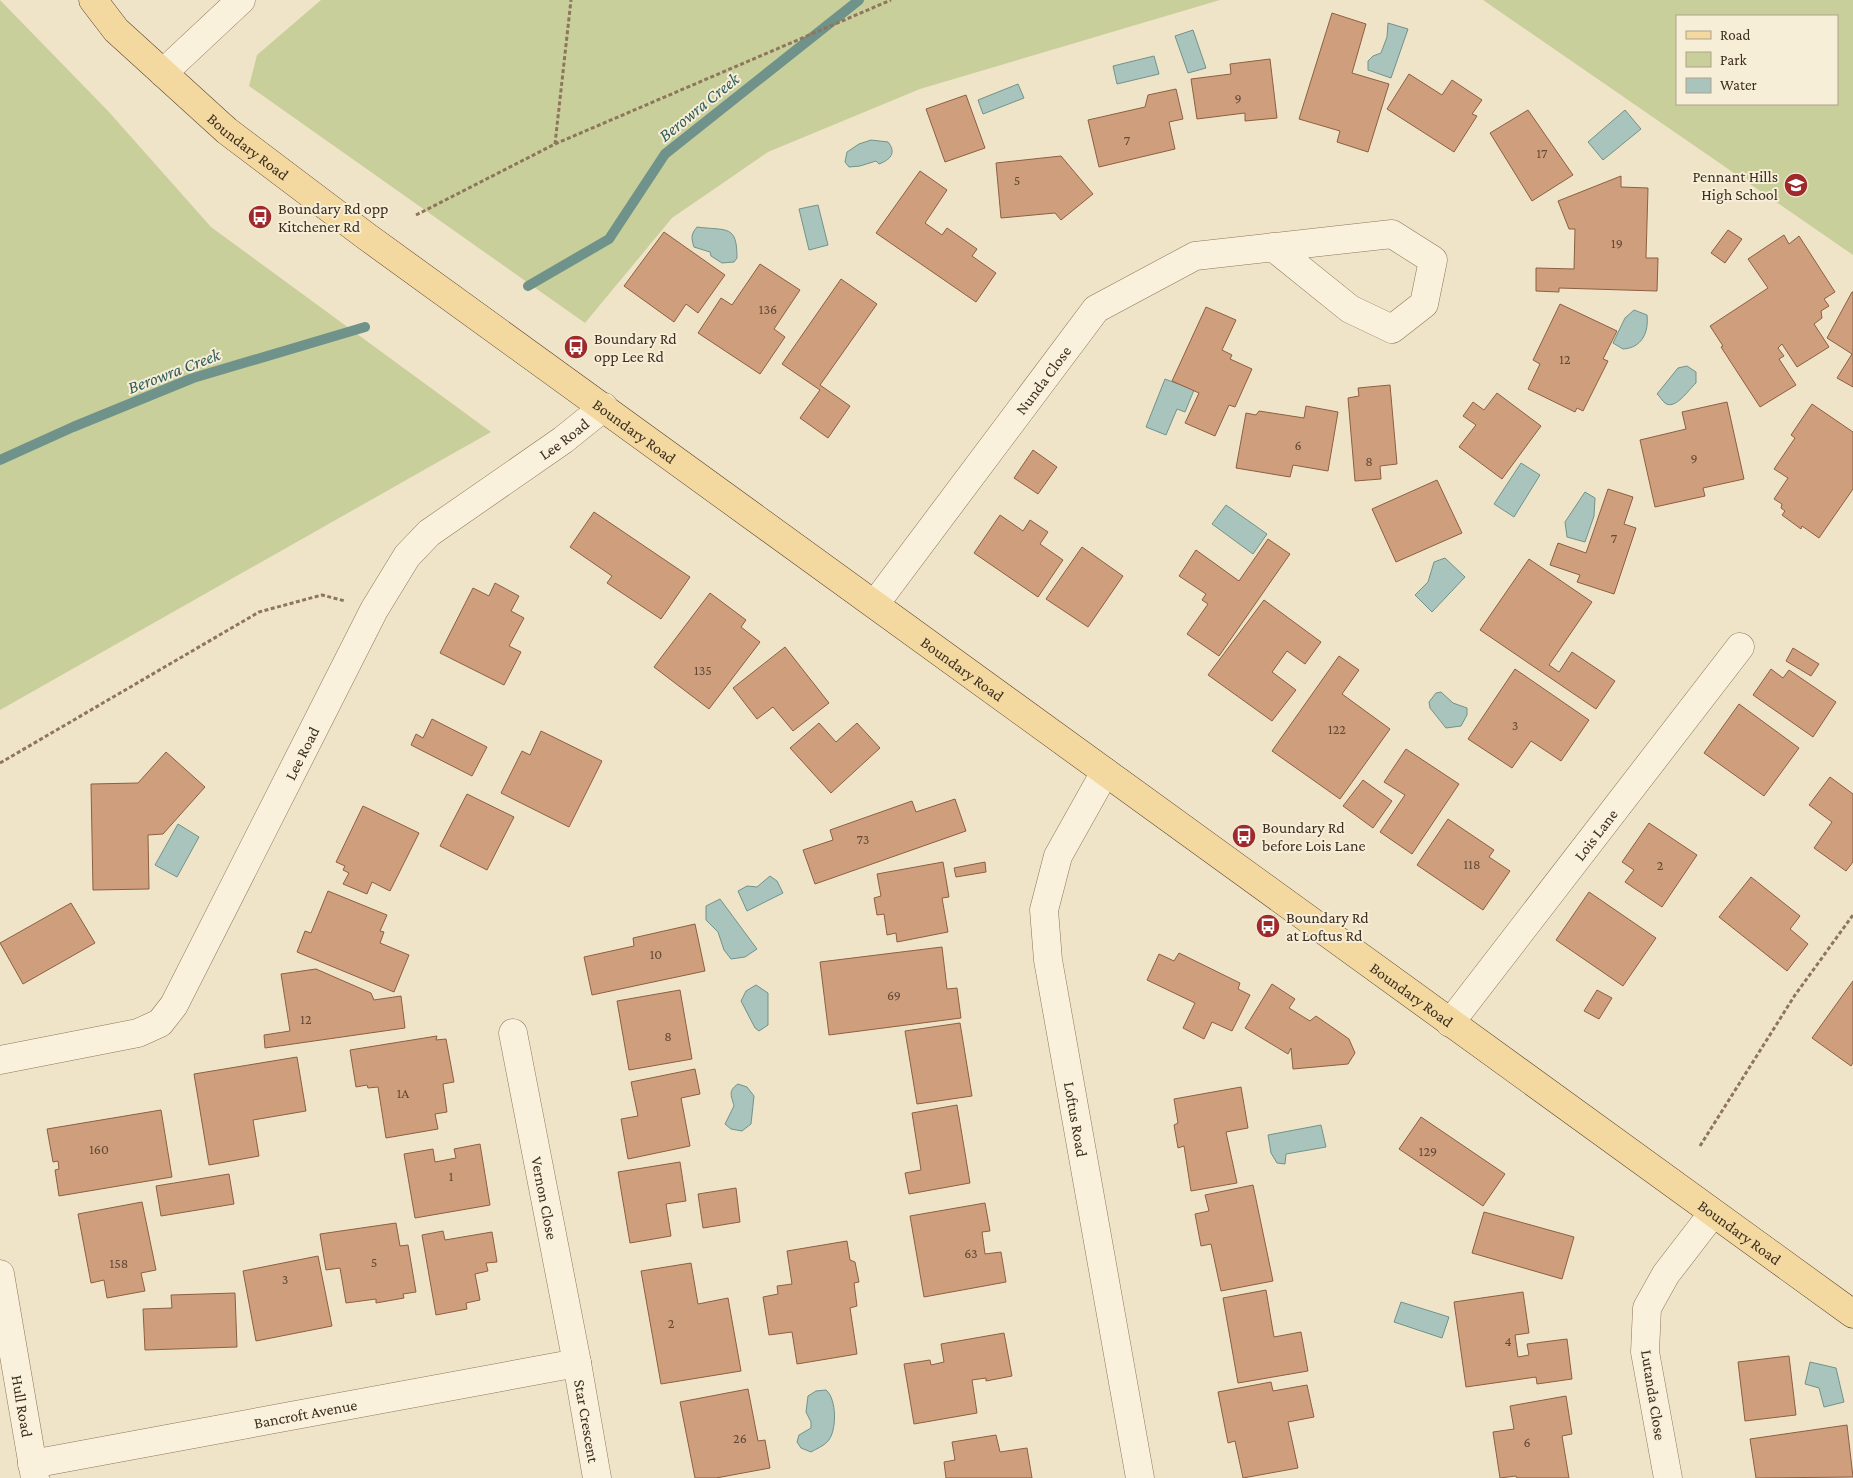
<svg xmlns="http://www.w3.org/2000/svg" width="1853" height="1478" viewBox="0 0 1853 1478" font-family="'Crimson Pro',serif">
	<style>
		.green { fill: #c9cf9b; fill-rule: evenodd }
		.water { fill: #a9c4bc; stroke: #6f938a }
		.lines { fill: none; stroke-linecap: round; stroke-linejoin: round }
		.stream { stroke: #6f938a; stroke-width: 10 }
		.building { fill: #cf9f7d; stroke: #8d5f41 }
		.minor-casing { stroke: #8d765c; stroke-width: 29 }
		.primary-casing { stroke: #5b4430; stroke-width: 29 }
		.path { stroke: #8d765c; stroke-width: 3; stroke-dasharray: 4 2.5; stroke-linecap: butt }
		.minor { stroke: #faf1dc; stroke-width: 28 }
		.primary { stroke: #f3d9a0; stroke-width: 28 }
		.labels { text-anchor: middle; stroke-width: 4; stroke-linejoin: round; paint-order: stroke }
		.number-label { font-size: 14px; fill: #624a37 }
		.street-label { font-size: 16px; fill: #3d2e20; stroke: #f7eed8 }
		.poi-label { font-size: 16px; fill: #3d2e20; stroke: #f7eed8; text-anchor: start }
		.water-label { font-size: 18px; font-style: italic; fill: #2f5d5a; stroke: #f7eed8 }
	</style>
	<rect width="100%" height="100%" fill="#f0e4c8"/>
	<!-- green -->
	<path class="green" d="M0 0 109 112 211 227 491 432 0 710Z
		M321 0H1220L920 89 768 152 672 218 585 323 249 86 257 55Z
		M1483 0H1853V255ZM1837 16V104H1677V16Z"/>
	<!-- water -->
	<path class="water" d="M1388 23 1408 29 1391 78 1368 70V61L1373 56 1381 53 1387 37Z
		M1193 30 1206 68 1188 73 1175 36Z
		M1154 56 1159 74 1117 84 1113 66Z
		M1018 84 1024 98 983 114 978 100Z
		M1625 110 1641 129 1603 160 1588 142Z
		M871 140 888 142C897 153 890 160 879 164L876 161 860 166 849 167 845 162 847 152 859 144Z
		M818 205 828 245 809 250 799 209Z
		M697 227C727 231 737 224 737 258L734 262 722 263 711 256 710 252 694 247C691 238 691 234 697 227Z
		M1634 310 1647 315C1649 332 1642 348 1623 349L1613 343 1625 318Z
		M1687 366 1696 372V383C1689 389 1675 411 1665 403 1662 401 1660 396 1657 394L1678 368Z
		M1165 379 1194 390 1185 412 1177 409 1166 435 1146 427Z
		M1521 463 1540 475 1514 517 1494 504Z
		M1585 492 1595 498 1594 516 1585 542 1567 537 1565 522Z
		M1226 505 1267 534 1253 554 1212 524Z
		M1445 558 1465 577 1432 612 1415 595 1428 582 1434 562Z
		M1441 692 1453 703 1467 708V715L1461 726 1446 728 1430 708 1429 702 1436 693Z
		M178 824 199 837 177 877 155 865Z
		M770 876 777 881 783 893 747 911 738 891 747 886 757 887Z
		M720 899 757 949 745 957 731 959 724 950 718 932 706 920V906Z
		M756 985 768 993V1025L759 1031 755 1028 741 1001 746 991Z
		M738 1084 747 1087 754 1096 751 1124 742 1131 731 1129 725 1124 734 1106C732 1097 727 1091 738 1084Z
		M1321 1125 1326 1147 1286 1154 1285 1164 1277 1163 1271 1153 1268 1135Z
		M1401 1302 1449 1317 1442 1338 1394 1322Z
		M1810 1362 1836 1368 1844 1402 1824 1407 1819 1388 1805 1384Z
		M826 1390C837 1399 837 1431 828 1441 824 1446 816 1449 811 1452L801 1448 797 1442 799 1435 811 1428V1422L806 1412 808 1396 816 1391Z"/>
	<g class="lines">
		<!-- stream -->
		<path class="stream" d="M528 286 609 239 665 154 859 0
			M0 460 73 427 193 378 365 327"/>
	</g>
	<!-- building -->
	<path class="building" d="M1332 13 1366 24 1352 73 1389 84 1368 152 1337 142 1340 131 1299 119Z
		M1270 59 1277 118 1245 121V113L1197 119 1191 79 1231 74 1230 64Z
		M1409 74 1442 95 1452 80 1482 100 1472 114 1477 116 1454 152 1387 109Z
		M1176 89 1183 119 1169 122 1175 149 1099 167 1088 120 1145 107 1148 95Z
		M966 95 985 148 945 162 926 109Z
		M1528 110 1573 175 1532 201 1490 133Z
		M1061 156 1093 194 1061 220 1055 213 1001 218 996 163Z
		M920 171 947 190 925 223 942 235 947 228 977 249 972 256 996 273 976 302 876 233Z
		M1621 176V187L1648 188 1646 258H1658L1657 291 1559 288V292L1536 291V268L1574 269 1575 229H1569L1558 201Z
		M1728 230 1742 239 1725 263 1711 253Z
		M664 232 725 275 698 313 686 304 674 322 624 286Z
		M1784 235 1789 244 1799 236 1835 292 1824 299 1829 306 1821 311 1822 318 1814 324 1829 347 1797 367 1782 344 1778 348 1784 356 1779 359 1796 385 1760 407 1721 347 1723 346 1710 326 1768 288 1748 259Z
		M760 264 800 290 774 329 785 337 760 374 698 333 721 298 732 305Z
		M841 279 877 304 820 385 850 406 828 438 800 418 820 390 782 364Z
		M1852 292H1853V387L1837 378 1852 354 1827 338Z
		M1560 304 1617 331 1603 359 1608 361 1583 411 1577 408 1575 412 1528 389 1540 364 1533 360Z
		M1206 307 1236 320 1222 350 1232 355 1230 359 1252 369 1235 407 1229 405 1215 436 1185 423 1199 393 1172 381Z
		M1390 385 1397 464 1380 466 1381 479 1355 481 1348 398 1359 396 1358 388Z
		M1497 393 1541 426 1502 479 1459 447 1476 425 1463 416 1473 402 1484 410Z
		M1727 402 1744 479 1703 488 1705 496 1655 507 1640 440 1686 429 1682 412Z
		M1812 404 1853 432V489L1819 538 1802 526 1801 529 1782 515 1785 511 1781 508 1782 504 1774 499 1788 478 1774 469 1795 438 1791 435Z
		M1306 406 1338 412 1328 471 1293 465 1290 477 1236 468 1246 413 1256 415 1259 411 1304 418Z
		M1033 450 1057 467 1038 494 1014 478Z
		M1437 480 1462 533 1396 562 1372 509Z
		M1608 489 1633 497 1624 524 1636 528 1614 594 1577 582 1580 575 1550 565 1558 543 1586 553Z
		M594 512 690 577 661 619 607 583 612 576 570 547Z
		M1000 515 1023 531 1030 520 1048 532 1040 544 1063 560 1038 597 974 553Z
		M1268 539 1290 554 1219 656 1187 634 1208 604 1202 600 1206 594 1179 576 1196 550 1239 581Z
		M1082 547 1123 576 1088 627 1046 599Z
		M1529 559 1592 602 1549 665 1559 672 1572 652 1615 681 1596 709 1480 630Z
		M495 583 519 596 511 611 524 618 509 646 521 652 504 685 440 653 473 588 489 596Z
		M710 593 746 620 741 627 760 642 709 709 654 667Z
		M1264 600 1321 642 1305 664 1287 651 1272 672 1296 690 1272 721 1208 675Z
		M785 647 829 703 793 731 773 707 757 719 733 688Z
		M1793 648 1819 664 1811 676 1786 661Z
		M1339 656 1359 670 1342 694 1390 729 1340 799 1272 751Z
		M1515 669 1589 720 1561 761 1531 741 1512 768 1468 739Z
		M1771 669 1783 678 1789 670 1836 702 1813 737 1753 695Z
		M1739 704 1799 748 1764 796 1704 753Z
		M432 719 487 747 472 776 411 745 416 734 423 738Z
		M819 723 836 742 857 723 880 748 831 793 790 748Z
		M541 731 602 761 569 827 501 793 522 751 530 755Z
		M1406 749 1459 784 1412 854 1380 832 1405 795 1384 782Z
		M166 752 205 787 163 834 148 835 149 889 93 890 91 784 138 783Z
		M1830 777 1853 794V862L1846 871 1814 848 1832 822 1809 805Z
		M1363 780 1392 801 1373 828 1343 806Z
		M467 794 514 817 487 870 440 846Z
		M955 799 966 831 815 884 803 850 833 840 830 830 912 801 916 812Z
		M363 806 419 833 390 891 372 882 367 894 343 884 349 873 343 870 345 866 336 862Z
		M1448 819 1494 850 1489 857 1510 871 1483 910 1417 865Z
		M1649 823 1697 855 1662 907 1625 882 1634 870 1622 862Z
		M943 862 949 897 942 898 948 932 897 942 896 933 887 935 884 914 877 915 874 898 881 896 877 874Z
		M985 862 986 872 956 877 954 868Z
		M1751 877 1800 916 1790 929 1808 944 1787 971 1719 917Z
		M328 891 387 915 380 931 384 932 380 943 409 955 394 992 297 952 305 931 311 933Z
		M1589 892 1656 938 1623 986 1556 940Z
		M71 903 95 943 23 984 0 943Z
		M695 924 705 971 592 995 584 957 634 946 633 938Z
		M942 947 947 989 957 988 961 1018 829 1035 820 962Z
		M1179 953 1240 983 1238 989 1250 995 1232 1031 1212 1022 1204 1039 1183 1028 1195 1003 1147 980 1159 954 1174 961Z
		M316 969 371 993 374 1000 401 996 405 1028 265 1048 264 1035 290 1031 281 974Z
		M1853 981V1063L1851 1066 1812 1038Z
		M1272 984 1295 999 1289 1008 1310 1021 1316 1016 1349 1039 1355 1053 1348 1064 1293 1069 1291 1048 1288 1054 1245 1028Z
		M680 990 692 1059 629 1070 617 1001Z
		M1597 990 1612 998 1599 1019 1584 1011Z
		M960 1023 972 1096 917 1104 905 1031Z
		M437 1036 436 1040 446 1039 454 1082 443 1084 447 1112 435 1114 438 1129 386 1138 378 1087 368 1088 367 1085 356 1087 350 1050Z
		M297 1057 306 1111 253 1120 259 1156 209 1165 194 1074Z
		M695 1069 700 1094 681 1098 690 1146 628 1159 621 1119 638 1116 631 1082Z
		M1241 1087 1248 1128 1226 1132 1237 1183 1191 1191 1184 1146 1178 1148 1174 1125 1178 1123 1174 1099Z
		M957 1105 970 1183 909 1194 905 1173 921 1170 912 1113Z
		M161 1110 172 1177 59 1196 55 1170 59 1169 58 1161 53 1162 47 1129Z
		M1421 1117 1505 1174 1483 1206 1399 1149Z
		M480 1144 490 1205 415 1218 404 1154 433 1149 435 1162 456 1158 454 1149Z
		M680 1162 686 1201 666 1204 671 1236 630 1243 618 1172Z
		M229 1174 234 1204 161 1216 156 1186Z
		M1253 1185 1273 1281 1221 1291 1211 1244 1201 1246 1195 1214 1209 1211 1205 1195Z
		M736 1188 740 1222 703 1228 698 1194Z
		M142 1202 156 1270 141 1273 145 1291 107 1298 104 1280 91 1283 78 1214Z
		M985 1203 990 1231 982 1232 985 1254 1001 1252 1006 1282 924 1297 910 1216Z
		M1484 1212 1574 1237 1562 1279 1472 1253Z
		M396 1223 400 1246 408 1245 416 1292 403 1294 404 1298 376 1303V1299L346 1303 340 1268 326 1270 320 1234Z
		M443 1231 445 1240 492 1232 497 1262 486 1263 488 1271 475 1274 480 1300 466 1303 467 1309 436 1315 422 1235Z
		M847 1241 850 1260 855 1262 859 1282 854 1283 857 1306 850 1308 857 1354 797 1364 792 1332 769 1335 763 1297 778 1294 777 1286 792 1284 787 1251Z
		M318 1256 332 1326 256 1341 243 1271Z
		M691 1263 698 1304 728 1298 741 1371 661 1384 641 1271Z
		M1266 1290 1274 1337 1301 1332 1308 1371 1238 1383 1223 1298Z
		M1523 1292 1529 1333 1515 1335 1518 1357 1529 1355 1527 1344 1567 1339 1572 1379 1537 1384 1536 1377 1466 1387 1454 1302Z
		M235 1293 237 1347 145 1350 143 1309 172 1308 171 1295Z
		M1004 1333 1012 1376 986 1381V1378L972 1380 977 1413 914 1424 904 1364 930 1360 931 1365 944 1362 941 1344Z
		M1789 1356 1796 1415 1745 1421 1738 1362Z
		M1271 1382 1273 1391 1307 1385 1314 1417 1288 1422 1298 1468 1243 1478 1235 1441 1228 1443 1218 1392Z
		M748 1389 758 1441 765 1440 770 1468 716 1478H695L680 1402Z
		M1566 1396 1572 1434 1562 1436 1569 1478H1517L1516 1476 1500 1478 1493 1432 1514 1429 1510 1406Z
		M1847 1425 1853 1477 1756 1478 1750 1439Z
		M996 1435 1000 1452 1027 1448 1032 1478H946L944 1462 955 1460 952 1442Z"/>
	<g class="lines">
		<!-- minor casing -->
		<g class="minor-casing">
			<g id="minor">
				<path d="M163 73 241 0"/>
				<path id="s1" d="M875 604 1096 309 1195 256 1392 234 1433 260 1424 304 1392 329 1350 309 1273 247"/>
				<path id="s2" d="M1105 772 1058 856 1044 910 1048 960 1140 1478"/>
				<path id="s3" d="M1450 1023 1740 647"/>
				<path id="s4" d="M513 1033 577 1363 597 1478"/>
				<path id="s5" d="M0 1060 138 1033 160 1023 174 1005 374 610 407 556 429 533 563 440 604 407"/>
				<path id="s6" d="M0 1274 35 1478"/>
				<path id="s7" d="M32 1464 577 1363"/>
				<path d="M1668 1478 1645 1352 1647 1308 1666 1274 1713 1213"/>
			</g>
		</g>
		<!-- primary casing -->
		<g class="primary-casing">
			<g id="primary">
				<path id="s8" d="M93 0 116 30 227 131 366 236 1853 1314"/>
			</g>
		</g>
		<!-- path -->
		<path class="path" d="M555 144 891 0
			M416 215 555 144 571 0
			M0 763 259 612 322 595 345 601
			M1700 1146 1795 995 1853 915"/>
		<!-- minor -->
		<use href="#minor" class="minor"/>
		<!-- primary -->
		<use href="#primary" class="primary"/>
	</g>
	<!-- icons -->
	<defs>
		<g id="school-disc" transform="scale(1.25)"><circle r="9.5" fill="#9e2a2b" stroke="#f7eed8"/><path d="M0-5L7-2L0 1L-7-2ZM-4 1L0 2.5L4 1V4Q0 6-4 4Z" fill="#fff"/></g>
		<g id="bus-disc" transform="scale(1.25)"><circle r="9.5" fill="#9e2a2b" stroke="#f7eed8"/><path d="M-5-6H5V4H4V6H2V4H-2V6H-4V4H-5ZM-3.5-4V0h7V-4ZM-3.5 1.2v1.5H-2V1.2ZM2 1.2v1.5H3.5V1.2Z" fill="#fff"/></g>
	</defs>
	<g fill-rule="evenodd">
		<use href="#school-disc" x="1796" y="185"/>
		<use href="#bus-disc" x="260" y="217"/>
		<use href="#bus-disc" x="576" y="347"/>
		<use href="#bus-disc" x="1244" y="836"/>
		<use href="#bus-disc" x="1268" y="926"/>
	</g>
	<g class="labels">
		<!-- number labels -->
		<g class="number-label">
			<text x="1238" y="103">9</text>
			<text x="1127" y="145">7</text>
			<text x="1542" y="158">17</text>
			<text x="1017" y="185">5</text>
			<text x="1617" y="248">19</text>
			<text x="768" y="314">136</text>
			<text x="1565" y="364">12</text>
			<text x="1298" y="450">6</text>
			<text x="1694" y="463">9</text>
			<text x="1369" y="466">8</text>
			<text x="1614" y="543">7</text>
			<text x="703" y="675">135</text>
			<text x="1515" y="730">3</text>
			<text x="1337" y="734">122</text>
			<text x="863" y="844">73</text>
			<text x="1472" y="869">118</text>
			<text x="1660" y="870">2</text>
			<text x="656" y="959">10</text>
			<text x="894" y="1000">69</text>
			<text x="306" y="1024">12</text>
			<text x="668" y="1041">8</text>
			<text x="403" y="1098">1A</text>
			<text x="99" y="1154">160</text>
			<text x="1428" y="1156">129</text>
			<text x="451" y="1181">1</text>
			<text x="971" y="1258">63</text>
			<text x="374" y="1267">5</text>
			<text x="119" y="1268">158</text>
			<text x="285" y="1284">3</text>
			<text x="671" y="1328">2</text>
			<text x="1508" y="1346">4</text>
			<text x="740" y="1443">26</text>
			<text x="1527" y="1447">6</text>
		</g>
		<!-- street labels -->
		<g class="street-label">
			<text dy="6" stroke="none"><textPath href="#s8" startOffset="214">Boundary Road</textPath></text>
			<text dy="6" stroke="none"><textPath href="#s1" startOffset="280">Nunda Close</textPath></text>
			<text dy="6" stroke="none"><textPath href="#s8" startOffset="694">Boundary Road</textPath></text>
			<text dy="6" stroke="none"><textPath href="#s5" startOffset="890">Lee Road</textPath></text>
			<text dy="6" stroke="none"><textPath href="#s8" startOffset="1099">Boundary Road</textPath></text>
			<text dy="6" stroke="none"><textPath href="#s5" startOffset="470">Lee Road</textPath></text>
			<text dy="6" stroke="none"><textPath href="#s3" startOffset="238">Lois Lane</textPath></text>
			<text dy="6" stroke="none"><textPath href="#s8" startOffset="1654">Boundary Road</textPath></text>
			<text dy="6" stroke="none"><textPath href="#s2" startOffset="364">Loftus Road</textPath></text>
			<text dy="6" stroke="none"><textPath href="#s4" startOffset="168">Vernon Close</textPath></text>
			<text dy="6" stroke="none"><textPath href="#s8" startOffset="2059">Boundary Road</textPath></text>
			<text transform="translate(1654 1395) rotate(81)" y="6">Lutanda Close</text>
			<text dy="6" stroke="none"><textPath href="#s6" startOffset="134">Hull Road</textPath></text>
			<text dy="6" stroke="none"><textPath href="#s7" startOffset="278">Bancroft Avenue</textPath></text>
			<text dy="6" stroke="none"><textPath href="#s4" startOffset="395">Star Crescent</textPath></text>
		</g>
		<!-- poi labels -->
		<g class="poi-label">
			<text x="1778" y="182" text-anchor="end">Pennant Hills<tspan x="1778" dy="18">High School</tspan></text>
			<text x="278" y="214">Boundary Rd opp<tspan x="278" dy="18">Kitchener Rd</tspan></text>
			<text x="594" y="344">Boundary Rd<tspan x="594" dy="18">opp Lee Rd</tspan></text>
			<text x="1262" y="833">Boundary Rd<tspan x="1262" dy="18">before Lois Lane</tspan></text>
			<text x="1286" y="923">Boundary Rd<tspan x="1286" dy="18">at Loftus Rd</tspan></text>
		</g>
		<!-- water labels -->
		<g class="water-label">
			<text transform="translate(699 107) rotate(-39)" y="6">Berowra Creek</text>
			<text transform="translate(174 371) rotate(-21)" y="6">Berowra Creek</text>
		</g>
	</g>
	<!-- legend -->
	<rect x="1676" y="15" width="162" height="90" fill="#f7eed8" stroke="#ada18e"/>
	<rect x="1686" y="31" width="25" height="8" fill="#f3d9a0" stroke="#ada18e"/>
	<text x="1720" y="40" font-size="15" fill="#3d2e20">Road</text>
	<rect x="1686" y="52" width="25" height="15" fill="#c9cf9b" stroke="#ada18e"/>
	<text x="1720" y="65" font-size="15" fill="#3d2e20">Park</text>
	<rect x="1686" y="78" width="25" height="15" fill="#a9c4bc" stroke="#ada18e"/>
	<text x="1720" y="90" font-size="15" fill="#3d2e20">Water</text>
</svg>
